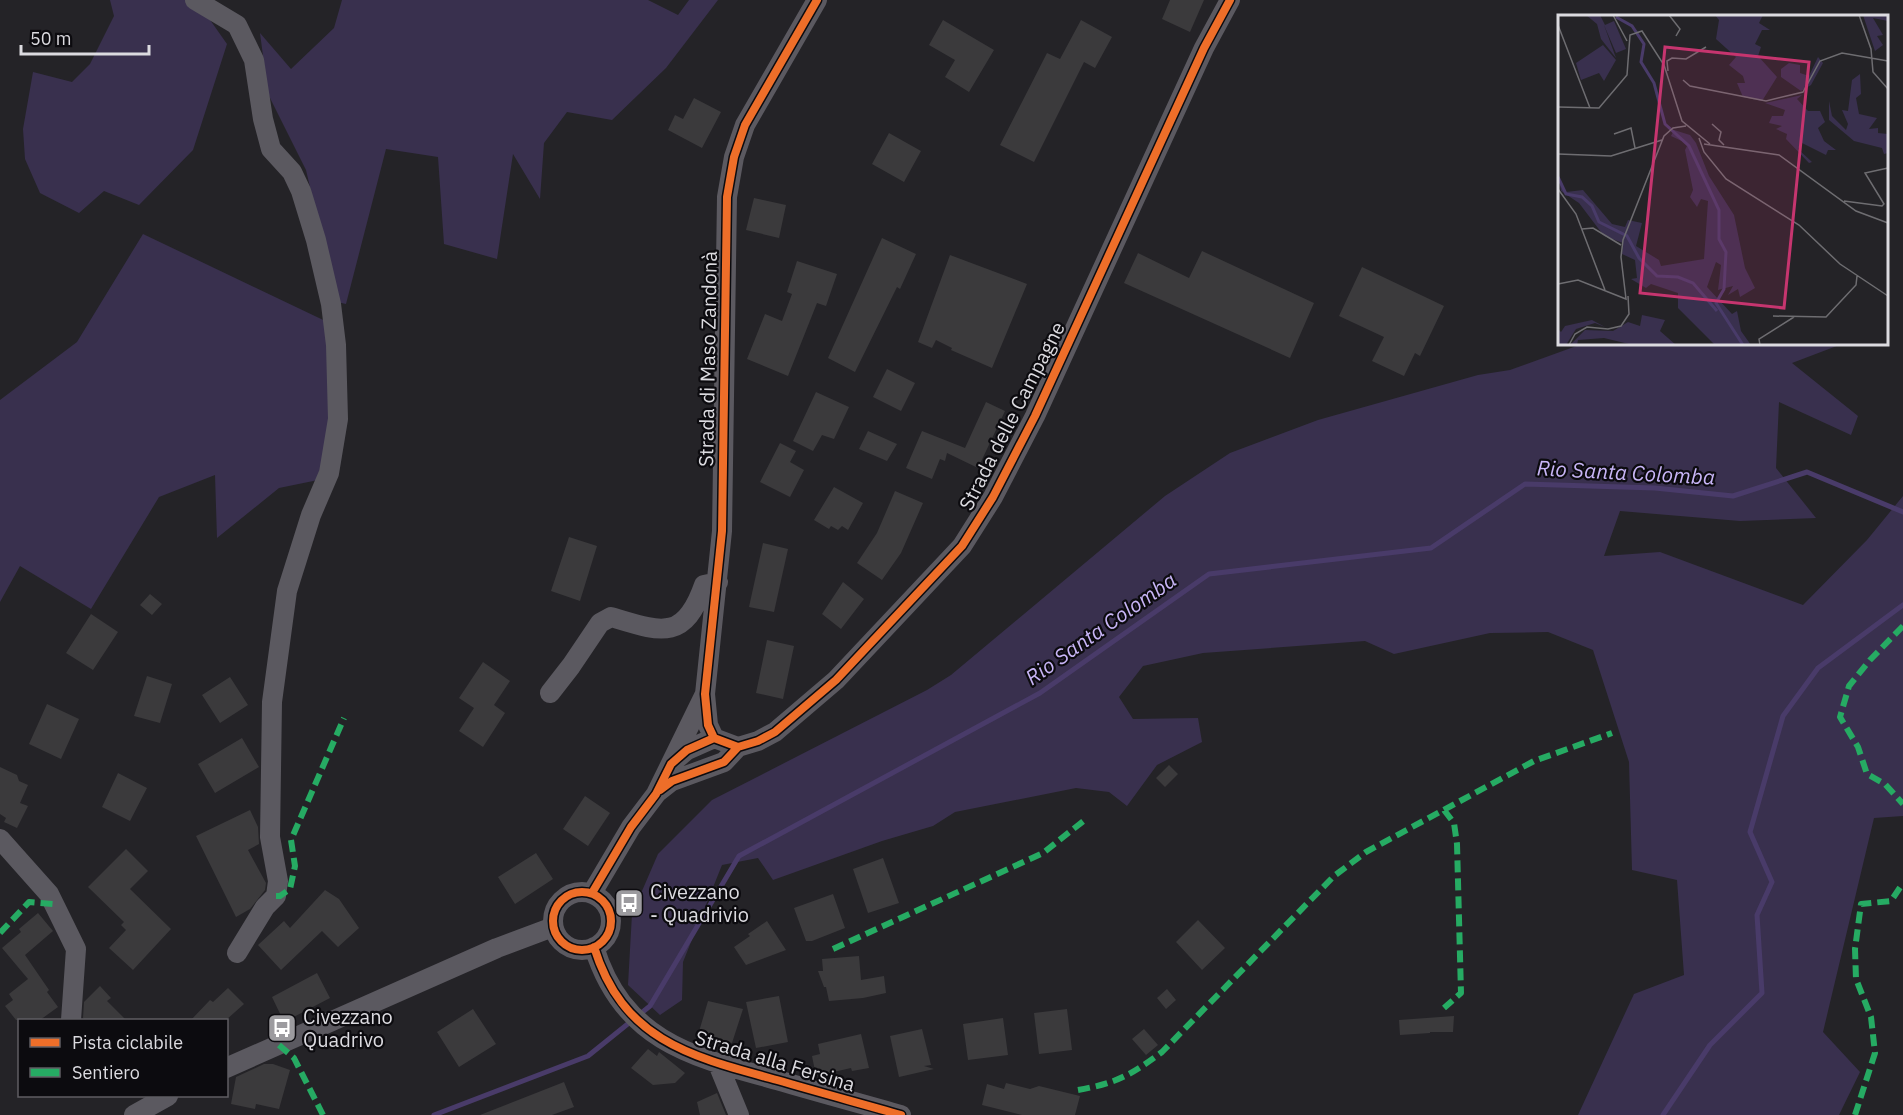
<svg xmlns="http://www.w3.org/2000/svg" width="1903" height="1115" viewBox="0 0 1903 1115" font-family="'IBM Plex Sans',sans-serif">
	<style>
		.green { fill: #39304e }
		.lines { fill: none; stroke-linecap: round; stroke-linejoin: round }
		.stream { stroke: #493b69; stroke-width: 5 }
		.building { fill: #3b3a3c }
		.minor { stroke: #5b5960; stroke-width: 20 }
		.quiet { stroke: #26ab63; stroke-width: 6; stroke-dasharray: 12 6; stroke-linecap: butt }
		.cycleway-casing { stroke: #0c0b0f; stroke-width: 11 }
		.cycleway { stroke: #ee6e29; stroke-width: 8 }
		.labels { text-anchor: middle; stroke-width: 4.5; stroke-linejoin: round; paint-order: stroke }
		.street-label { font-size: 20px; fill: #dcdbe0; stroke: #0c0b0f }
		.poi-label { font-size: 20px; fill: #dcdbe0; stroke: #0c0b0f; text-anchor: start }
		.water-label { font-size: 21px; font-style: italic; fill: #c8b5f6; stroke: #0c0b0f }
		.inset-river { fill: none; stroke: #493b69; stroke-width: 3 }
		.inset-road { fill: none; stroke: #6e6d71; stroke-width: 1.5 }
		.view { fill: #c6356f; fill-opacity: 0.15; stroke: #c6356f; stroke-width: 3 }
		.inset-edge { fill: none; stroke: #dcdbe0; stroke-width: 3 }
	</style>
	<rect width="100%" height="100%" fill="#242327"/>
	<!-- green -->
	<path class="green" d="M110 0H196L227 44 193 150 139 205 104 191 79 213 40 193 25 159 23 129 33 72 72 82 90 64 114 16Z
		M342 0H648L678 15 689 0H718L666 68 612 120 567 112 544 143 540 199 513 154 497 259 444 244 438 157 386 149 346 304 337 302 306 170 268 94 260 33 291 69 334 28Z
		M143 234 340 328 347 414 318 480 279 488 217 538 215 475 159 497 91 609 20 566 0 602V400L77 342Z
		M1582 344H1842L1792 363 1858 416 1851 435 1779 402 1776 468 1816 518 1740 521 1620 511 1604 556 1660 552 1803 605 1867 540 1903 496V816L1874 818 1823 1032 1860 1072 1839 1115H1578L1634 994 1684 975 1677 880 1632 870 1629 762 1593 650 1548 632 1490 633 1394 654 1365 641 1203 653 1143 666 1119 697 1133 719 1198 718 1202 742 1157 765 1127 806 1109 792 1076 788 955 812 933 826 882 841 773 880 758 858 722 865 683 962 682 1000 660 1015 628 985 632 914 658 854 712 800 927 690 951 675 1165 496 1230 453 1318 420 1478 375 1510 370Z"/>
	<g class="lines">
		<!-- stream -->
		<path class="stream" d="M434 1115 588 1056 650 1006 739 856 1040 693 1209 574 1431 548 1525 484 1655 488 1733 496 1807 472 1903 512
			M1663 1115 1710 1045 1762 993 1757 915 1772 882 1750 832 1783 716 1818 668 1903 605"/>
	</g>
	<!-- building -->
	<path class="building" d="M1170 0H1204L1190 32 1162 19Z
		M943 20 994 50 969 92 945 77 955 60 929 45Z
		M1081 20 1112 37 1095 68 1084 62 1034 162 1000 145 1047 53 1060 59Z
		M694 98 721 112 702 148 668 130 675 115 683 119Z
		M889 133 921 151 904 182 872 164Z
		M754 198 786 205 779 238 746 230Z
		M882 238 916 254 900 289 897 287 855 372 828 358Z
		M1202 251 1314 303 1290 358 1124 283 1138 253 1189 278Z
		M950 255 1027 284 992 368 951 350 952 348 936 340 932 348 918 342Z
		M797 261 837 274 826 306 817 303 788 376 747 359 765 314 782 321 792 294 787 292Z
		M1362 267 1444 306 1420 356 1415 353 1404 376 1372 361 1384 337 1339 316Z
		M887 369 915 383 901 411 873 397Z
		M816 392 849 407 834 439 822 435 813 451 793 441Z
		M986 402 1005 411 978 468 947 453 945 461 940 459 932 479 906 468 922 431 965 448Z
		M868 431 897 444 887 461 859 449Z
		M780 443 796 451 790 462 804 470 790 497 760 482Z
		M834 487 863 503 848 530 842 526 838 530 831 526 829 529 814 520Z
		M895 491 923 503 901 553 882 580 857 563 877 533Z
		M569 537 597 546 580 601 551 591Z
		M763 543 788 549 774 612 749 607Z
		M843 582 864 599 841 629 822 614Z
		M150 594 162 604 152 615 140 605Z
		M91 614 118 632 93 670 66 653Z
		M767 640 794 646 783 699 756 693Z
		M483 662 510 681 494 705 505 713 483 747 459 731 474 708 459 698Z
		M147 676 172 684 160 723 134 716Z
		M230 677 248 705 220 723 202 695Z
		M47 704 79 719 61 759 29 744Z
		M242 738 259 767 215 793 198 764Z
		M1169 765 1178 774 1165 787 1156 778Z
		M0 767 17 775 19 781 28 785 20 803 28 806 17 828 4 822 6 818 0 814Z
		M118 773 147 788 130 821 102 807Z
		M585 796 610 813 588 846 563 829Z
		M250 810 258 827 259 844 248 850 266 883 265 890 250 909 236 917 196 836Z
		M126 849 148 871 130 889 171 929 133 970 109 948 126 930 121 925 124 922 88 887Z
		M536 853 553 879 515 904 498 877Z
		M883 858 899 903 868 913 853 869Z
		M325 890 339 899 359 928 338 947 322 931 281 970 258 945 284 921 290 928Z
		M833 894 845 928 812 941H806L794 908Z
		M38 913 53 931 25 955 49 990 47 992 58 1007 40 1020H16L5 1006 13 1000 9 994 28 979 2 948 21 932 19 929Z
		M1198 920 1225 948 1202 970 1176 942Z
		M767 921 786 950 746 965 734 947 750 936 748 934Z
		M859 956 861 980 884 976 886 993 863 998 829 1001 826 987H824L818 971H823L822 959Z
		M317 973 330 998 284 1022 272 997Z
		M100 986 111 998 107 1001 126 1020H85L83 1018 84 1002Z
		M228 988 244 1004 226 1020H191L210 1000 213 1002Z
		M1167 989 1176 1000 1166 1009 1157 998Z
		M779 996 788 1042 756 1048 746 1002Z
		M708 1001 743 1009 732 1043 698 1035Z
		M473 1009 496 1044 459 1067 437 1032Z
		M1067 1009 1072 1050 1039 1054 1034 1013Z
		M1454 1016 1453 1032H1430V1033L1400 1035 1399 1020Z
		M1003 1018 1008 1055 968 1060 963 1024Z
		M922 1029 931 1065 924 1066 934 1069 899 1077 890 1036Z
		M1144 1029 1158 1045 1146 1055 1132 1039Z
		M861 1034 869 1068 852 1071 851 1068 816 1076 812 1056 820 1054 818 1044Z
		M648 1049 657 1056 659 1052 685 1073 675 1083 653 1085 631 1068Z
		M264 1064H273L290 1070 279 1109 256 1104 255 1109 231 1104 236 1077Z
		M564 1082 574 1107 552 1115H480Z
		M1006 1083 1030 1089 1039 1086 1080 1096 1075 1115H1022L982 1105 987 1084 1004 1089Z
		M717 1093 726 1115H700L697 1102Z"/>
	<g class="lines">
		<!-- minor -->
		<path class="minor" d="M195 0 237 25 254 60 263 119 271 149 292 172 301 191 316 240 331 304 336 345 338 419 329 473 311 515 287 591 272 702 270 837 278 881 276 896 265 907 237 953
			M550 693 571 666 600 623 611 617C661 632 684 642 704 585L718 582
			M714 738 738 747 758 741 775 732 836 680 962 546 993 497 1035 416 1204 48 1230 0
			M714 738 708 725 705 694 722 531 727 197 734 157 745 125 817 0
			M673 762 687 750 714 738
			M658 792 672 781 724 762 738 747
			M0 839 49 894 76 949 71 1020
			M553 921a29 29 0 1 1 58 0a29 29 0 1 1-58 0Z
			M592 893 631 827 656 794 705 694
			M594 947C623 1041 692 1057 777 1080 818 1092 859 1103 901 1115
			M718 1064 739 1115
			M226 1068 497 948 553 927
			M134 1115 168 1096"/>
		<!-- quiet -->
		<path class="quiet" d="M1903 626 1870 660 1849 686 1840 717 1858 747 1867 774 1885 784 1903 804
			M1444 810 1454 823 1457 844 1461 993 1444 1008
			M276 896H280L290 889 295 866 291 840 344 718
			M0 933 29 902 53 904
			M833 949 1043 853 1086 819
			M279 1045 294 1058 323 1115
			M1078 1090C1117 1083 1131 1075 1162 1052L1334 876 1366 852 1534 761 1612 733
			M1855 1115 1875 1053 1871 1017 1856 979 1855 949 1861 904 1891 901 1903 883"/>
		<!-- cycleway casing -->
		<g class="cycleway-casing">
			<path id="cycleway" d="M714 738 738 747 758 741 775 732 836 680 962 546 993 497 1035 416 1204 48 1230 0
				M714 738 708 725 705 694 722 531 727 197 734 157 745 125 817 0
				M660 790 672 781 724 762 738 747
				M553 921a29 29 0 1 1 58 0a29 29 0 1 1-58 0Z
				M592 893 631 827 656 794 671 764 687 750 714 738
				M594 947C623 1041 692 1057 777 1080 818 1092 859 1103 901 1115"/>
		</g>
		<!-- cycleway -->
		<use href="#cycleway" class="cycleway"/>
	</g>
	<!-- icons -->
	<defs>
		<g id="bus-square" transform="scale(1.5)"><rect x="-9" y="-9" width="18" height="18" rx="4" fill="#9c9b9f" stroke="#0c0b0f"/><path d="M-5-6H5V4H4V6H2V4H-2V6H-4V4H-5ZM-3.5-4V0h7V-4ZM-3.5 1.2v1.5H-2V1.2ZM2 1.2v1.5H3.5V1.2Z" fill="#fff"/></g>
	</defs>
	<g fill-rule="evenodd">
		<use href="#bus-square" x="629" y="903"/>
		<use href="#bus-square" x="282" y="1028"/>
	</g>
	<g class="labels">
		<!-- street labels -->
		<g class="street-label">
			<text transform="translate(708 359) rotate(-89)" y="7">Strada di Maso Zandonà</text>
			<text transform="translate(1012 416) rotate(-63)" y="7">Strada delle Campagne</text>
			<text transform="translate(775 1061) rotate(17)" y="7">Strada alla Fersina</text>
		</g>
		<!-- poi labels -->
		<g class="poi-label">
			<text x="650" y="899">Civezzano<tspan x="650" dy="23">- Quadrivio</tspan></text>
			<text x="303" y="1024">Civezzano<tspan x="303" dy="23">Quadrivo</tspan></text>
		</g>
		<!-- water labels -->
		<g class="water-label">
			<text transform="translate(1626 473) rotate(3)" y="7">Rio Santa Colomba</text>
			<text transform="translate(1101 629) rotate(-35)" y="7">Rio Santa Colomba</text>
		</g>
	</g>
	<!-- overview -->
	<g transform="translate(1558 15)">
		<rect width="330" height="330" fill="#242327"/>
		<path d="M28 0H42L47 10 56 6 68 34 58 38 46 10 58 43 43 24 39 9ZM157 0H205L201 8 212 15H204L197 29 203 32 200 41 219 62 204 86 185 82 179 68H187L185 61 171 50 178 42 158 24 161 5ZM305 0 330 1V6L315 3 325 20 319 21 325 30 317 36ZM45 30 58 45 46 66 41 58 23 65 18 48ZM260 42 265 48 253 70 243 76 223 62V54L231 48 242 50V58L251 61ZM302 59 303 79 298 83 301 99 319 103 311 114 320 113V118L330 119V138L326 139 324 133 296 126 271 105V86L274 101 288 115 290 109 284 95 290 96 294 65ZM244 80 239 84 250 96H262L267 107 260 113 266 126 278 135H270L268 140 244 128 240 134 254 147 251 148 228 124 229 119 218 114 224 111 211 108 214 101H225L227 95 207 88ZM116 115 132 120 138 128 151 161 176 200 187 253 197 273 182 282 180 274 170 280 175 271 160 275 163 250 158 247 149 272 174 299 179 296 183 316 193 330H157L120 293V278L93 269 88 273 73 264 79 263 77 245 64 239 65 228 46 221 21 188 3 176 1 164 8 177 25 175 54 209 67 212 70 205 84 208 78 231 101 245 103 251 146 244 150 186 143 184 139 192 132 182 135 175 127 135 130 129 113 121ZM84 300 107 305 102 316 118 330H75L46 323 20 325 19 330H12L27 315 55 316 70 307 82 311ZM34 305 47 312 37 308 18 314 8 330H0V314L3 317 7 311Z" fill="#39304e"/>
		<path class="inset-river" d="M58 2 74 11 86 29 83 47 96 68 107 109 131 131 161 195V224L168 237 166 274 158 288 185 330M0 162 8 179 24 182 34 191 41 207 69 221 81 243 99 261 120 262 135 268 159 296"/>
		<path class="inset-road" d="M55 0 69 26M111 0 122 14 118 21M301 0 313 34 315 57 330 74M0 10 32 93M110 56 109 46 114 43 128 44 148 32M125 65 132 71 208 86 245 77 262 46 284 38 330 46M0 92 41 93 69 60 72 20 84 16 106 50 124 106 152 129M154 109 163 117 161 125 166 130M56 119 73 113 77 133M141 123 146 137 168 164 241 210 282 249 330 281M146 129 221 140 298 196 330 208M0 139 53 141 104 125M0 174 18 199 47 275M286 186 324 191 326 189 307 158 330 153M24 214 35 213 63 230M0 269 20 265 68 284 63 242 65 225 106 121 115 113 128 111M215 301 268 302 298 270 299 261M11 330 17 319 29 312 50 314 63 311 71 299 70 281M28 330H63M202 330 201 324 236 302"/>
		<path class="view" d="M107 32 251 47 226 293 82 278Z"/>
		<rect width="330" height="330" class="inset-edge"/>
	</g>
	<!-- legend -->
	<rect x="18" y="1019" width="210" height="78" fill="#0c0b0f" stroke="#5f5e63" stroke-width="1.5"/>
	<rect x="30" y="1038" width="30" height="9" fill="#ee6e29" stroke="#5f5e63" stroke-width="1.5"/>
	<text x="72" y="1049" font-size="18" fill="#dcdbe0">Pista ciclabile</text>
	<rect x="30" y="1068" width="30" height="9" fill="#26ab63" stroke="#5f5e63" stroke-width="1.5"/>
	<text x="72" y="1079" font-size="18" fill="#dcdbe0">Sentiero</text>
	<!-- scale -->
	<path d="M21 45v9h128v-9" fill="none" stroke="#dcdbe0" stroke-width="3"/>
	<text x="30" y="45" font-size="18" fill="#dcdbe0" stroke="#0c0b0f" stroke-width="4.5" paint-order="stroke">50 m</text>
</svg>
